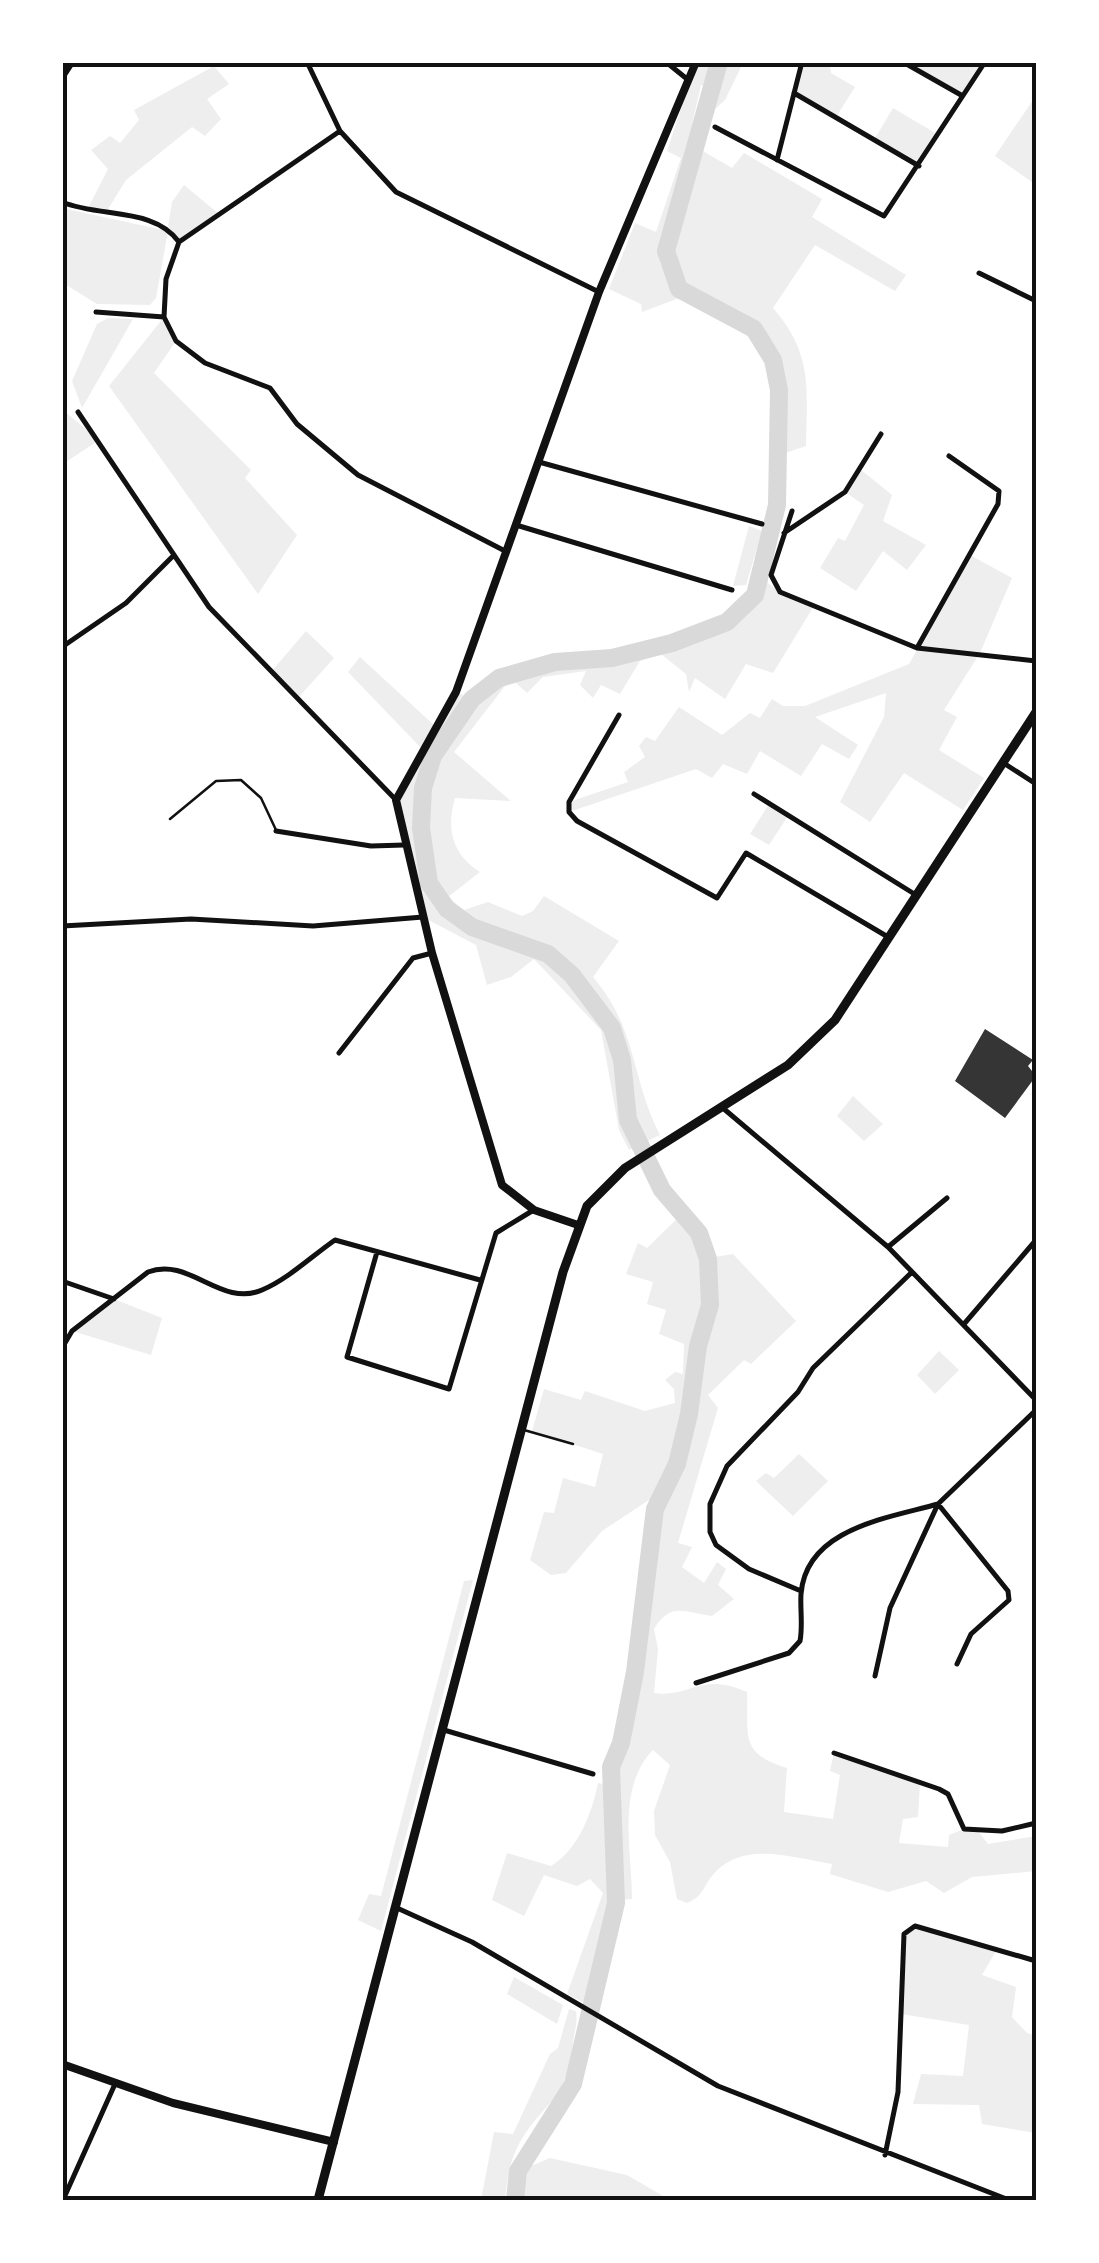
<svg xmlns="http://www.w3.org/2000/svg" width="1099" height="2263" viewBox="0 0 1099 2263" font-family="'Fira Sans',sans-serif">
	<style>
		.green { fill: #eee }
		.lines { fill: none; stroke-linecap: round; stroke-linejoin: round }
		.river { stroke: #d9d9d9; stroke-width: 18 }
		.building { fill: #353535 }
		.service { stroke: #111; stroke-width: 2.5 }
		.minor { stroke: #111; stroke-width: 5 }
		.tertiary { stroke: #111; stroke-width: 8 }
		.trunk { stroke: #111; stroke-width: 9 }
		.neatline { fill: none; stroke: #111; stroke-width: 4 }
	</style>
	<rect width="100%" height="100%" fill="#fff"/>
	<!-- green -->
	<path class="green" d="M696 63H743L725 100 701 122 708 87 701 85 660 263 679 298 642 312 641 304 609 289 635 223 656 232 681 158 667 151Z
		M802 63H830L831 73 855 87 836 117 794 93Z
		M903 63H985L961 95Z
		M214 66 229 84 207 99 221 119 205 136 192 127 126 180 105 214 87 210 108 169 91 150 110 136 120 143 139 120 134 110Z
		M1033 100 1036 103V185L995 156Z
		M893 108 937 134 919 166 874 140Z
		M696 147 732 168 744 153 822 199 812 217 906 275 895 291 815 245 773 308C813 354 807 388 806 446L779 455C780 413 785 362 754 328 726 298 665 306 667 252 667 227 690 176 696 147Z
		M184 185 219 214 179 242 168 226 172 202Z
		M62 208 168 231 156 298 150 305 97 304 63 283Z
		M164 317 176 341 154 373 251 470 245 478 297 535 258 594 109 386Z
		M108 318 133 319 82 408 72 381 97 324Z
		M63 410 99 440 63 464Z
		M860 469 892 495 883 521 926 545 907 570 883 551 856 591 820 568 838 538 845 541 864 505 845 492Z
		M749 526 762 531 746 585 733 586Z
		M970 555 1012 578 980 653 944 710 957 717 939 750 984 778 963 810 904 773 870 822 840 802 884 717 886 693 815 717 858 745 849 759 822 744 801 776 760 751 747 774 723 764 712 778 696 769 569 812V802L628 782 624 772 645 757 639 746 646 737 655 741 679 707 722 735 750 713 760 718 772 699 783 706H805L909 664Z
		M760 577 780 592 814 606 773 673 746 664 725 699 695 678 689 692 686 674 661 654 640 661 620 694 601 685 593 698 580 685 586 671 543 677 527 693 516 683 505 686 454 752 511 801 455 798C446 829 452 854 480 872L448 897 464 910 488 902 522 916 533 911 544 896 619 941 593 977C638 1030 630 1076 660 1135L629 1150 619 1130 601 1030 534 959 511 977 487 985 476 945 423 917 396 800 421 748 348 672 360 657 436 727 456 692 472 699C482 691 492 681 504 677 574 652 735 662 760 577Z
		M306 631 334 658 298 698 271 672Z
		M769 804 788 816 769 845 750 834Z
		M853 1096 883 1124 864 1141 837 1116Z
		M684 1212 699 1233 708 1258 733 1254 796 1321 751 1364 744 1360 708 1395 718 1408 678 1543 692 1547 682 1567 704 1583 717 1562 726 1569 718 1585 734 1599 712 1616C685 1613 671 1601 654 1629L658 1649 654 1693C690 1698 701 1671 747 1692 749 1735 738 1753 787 1768L784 1812 833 1819 840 1775 830 1771 834 1753 920 1782 918 1817 903 1819 899 1843 948 1847 949 1835 964 1829 978 1831 988 1844 1036 1836V1871L972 1877 944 1893 926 1881 888 1892 830 1874 832 1864C793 1858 742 1839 712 1876 702 1888 704 1896 687 1903L677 1899 670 1862 655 1835 654 1811 670 1765 653 1750C616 1788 632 1851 632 1899L611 1901 586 2004 567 1994 603 1893 590 1879 577 1886 544 1875 524 1916 492 1900 507 1853 551 1866C578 1850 592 1813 598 1783L613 1786C611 1755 626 1719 632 1688 643 1629 650 1569 655 1510L649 1500 602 1531 566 1573 551 1575 530 1560 544 1512 554 1513 563 1478 595 1487 603 1454 532 1431 544 1389 581 1400 585 1391 645 1411 675 1403 674 1389 665 1380 675 1372 683 1374 684 1344 659 1334 666 1310 647 1304 653 1282 626 1274 638 1243 647 1248Z
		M114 1299 162 1318 151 1355 72 1331Z
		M939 1351 959 1370 935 1394 917 1375Z
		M799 1454 828 1481 793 1516 756 1481 766 1473 774 1478Z
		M473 1580 381 1931 358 1920 369 1894 381 1896 464 1581Z
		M915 1926 996 1951 982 1975 1016 1987 1012 2017 1027 2033 1036 2036V2133L982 2124 979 2105 913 2104 921 2074 963 2076 969 2025 901 2014 904 1934Z
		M514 1977 563 2005 557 2024 507 1994Z
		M569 2009 576 2011C578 2023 574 2031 573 2043 565 2106 543 2100 518 2146 509 2163 507 2182 505 2200H481L494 2132 513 2134 550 2054 558 2048Z
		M550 2158 627 2175 670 2200H519L524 2169Z"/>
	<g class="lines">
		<!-- river -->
		<path class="river" d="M515 2200 518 2171 573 2084 616 1903 611 1767 621 1743 635 1672 655 1509 677 1464 689 1414 698 1346 710 1305 708 1259 699 1233 662 1190 628 1120 622 1060 612 1028 572 975 548 954 472 927 447 909 429 883 421 828 423 788 433 756 472 699 499 678 555 662 612 658 672 643 727 622 755 595 777 505 779 390 773 360 754 329 679 289 666 251 719 62"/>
	</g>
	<!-- building -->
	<path class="building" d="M985 1029 1033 1060 1028 1066 1036 1076 1005 1118 955 1081Z"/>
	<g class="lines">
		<!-- service -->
		<path class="service" d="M170 819 216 781 241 780 261 798 276 830
			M524 1430 573 1444"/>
		<!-- minor -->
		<path class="minor" d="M307 62 340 131 396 192 599 292
			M666 62 687 79
			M903 62 961 95
			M62 79 73 62
			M794 93 919 166
			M715 127 884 216 985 62
			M777 160 802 62
			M62 202C101 218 154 207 179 242
			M179 242 166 279 164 317 176 341 205 363 270 388 297 424 358 475 505 551
			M179 242 340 131
			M979 273 1036 301
			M96 312 164 317
			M78 412 209 607 396 800
			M539 462 762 524
			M792 511 771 575 780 592 917 648 1036 661
			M516 525 732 590
			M784 533 845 492 881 434
			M62 647 126 603 173 556
			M917 648 998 504 999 491 949 456
			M619 715 569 802V812L577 821 717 898 746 853 888 937
			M1005 764 1036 784
			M754 794 916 895
			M276 831 371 846 404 845
			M62 926 191 919 313 926 423 917
			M339 1053 413 958 432 953
			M724 1109 888 1247 1036 1400
			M888 1247 947 1198
			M377 1252 347 1357 449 1389 496 1233 532 1211
			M62 1281 114 1299
			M964 1324 1036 1240
			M62 1348 72 1331 148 1272C189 1256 221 1308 262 1290 288 1279 312 1256 335 1240L480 1280
			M801 1591 749 1569 716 1545 710 1532V1504L727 1466 798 1392 813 1368 912 1272
			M875 1676 890 1608 938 1504 1036 1410
			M696 1683 789 1653 800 1641C803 1625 800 1610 801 1594 806 1528 889 1518 938 1504L1008 1591 1009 1600 971 1634 957 1664
			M444 1730 593 1774
			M834 1753 939 1789 948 1794 964 1829 1002 1831 1036 1823
			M397 1908 472 1942 718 2086 1009 2200
			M885 2155 898 2092 904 1934 915 1926 1036 1961
			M63 2200 115 2084"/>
		<!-- tertiary -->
		<path class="tertiary" d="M578 1225 534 1210 502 1185 432 953 396 800 456 692 599 292 696 62
			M62 2064 173 2103 334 2142"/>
		<!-- trunk -->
		<path class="trunk" d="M318 2200 563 1272 587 1206 625 1168 788 1065 835 1020 1036 712"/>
	</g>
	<!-- border -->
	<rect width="1099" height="2263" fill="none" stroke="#ffffff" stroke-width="130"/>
	<rect x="65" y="65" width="969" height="2133" class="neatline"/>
</svg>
